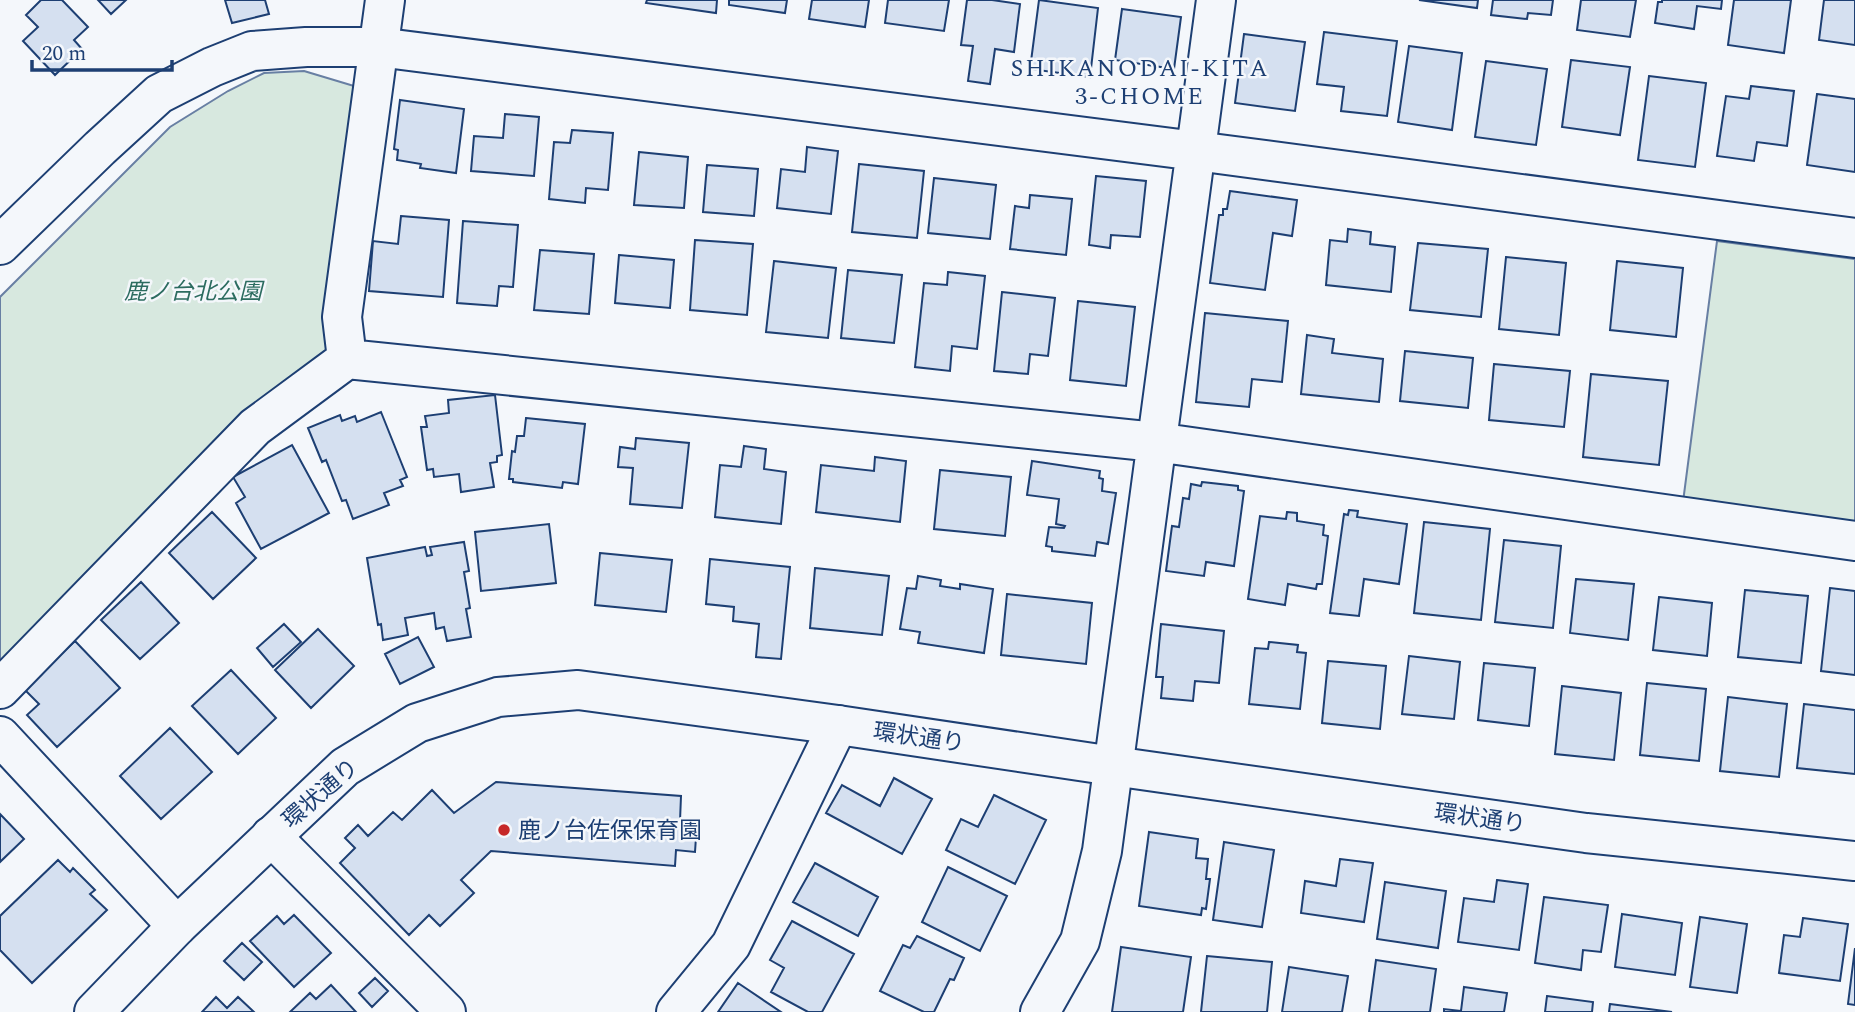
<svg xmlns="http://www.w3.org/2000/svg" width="1855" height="1012" viewBox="0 0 1855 1012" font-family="Spectral,'Noto Sans JP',serif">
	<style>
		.green { fill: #d7e8df; stroke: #687fa3; stroke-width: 2 }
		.building { fill: #d5e0f0; stroke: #1d3f73; stroke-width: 2 }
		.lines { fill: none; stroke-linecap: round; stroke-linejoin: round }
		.street-casing { stroke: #1d3f73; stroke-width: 42 }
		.secondary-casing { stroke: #1d3f73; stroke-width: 42 }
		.street { stroke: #f4f7fb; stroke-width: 38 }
		.secondary { stroke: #f4f7fb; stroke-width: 38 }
		.poi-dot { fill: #c62828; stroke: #f4f7fb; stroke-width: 2.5 }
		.labels { text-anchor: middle; stroke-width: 5; stroke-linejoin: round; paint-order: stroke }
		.park-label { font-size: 23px; font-style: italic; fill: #2c6c60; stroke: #f4f7fb }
		.street-label { font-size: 23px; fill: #1d3f73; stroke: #f4f7fb }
		.poi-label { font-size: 23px; fill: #1d3f73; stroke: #f4f7fb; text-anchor: start }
		.neighbourhood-label { font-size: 24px; letter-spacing: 2px; fill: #1d3f73; stroke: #f4f7fb }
	</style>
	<rect width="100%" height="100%" fill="#f4f7fb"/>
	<!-- green -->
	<path class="green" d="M304 71 354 86 326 363 0 664V297L170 127 228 91 264 73Z
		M1717 241 1855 259V524L1683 502Z"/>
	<!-- building -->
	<path class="building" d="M41 0H62L88 27 74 40 82 49 55 75 23 41 38 27 26 15Z
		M98 0H126L111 14Z
		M225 0H265L269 14 232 23Z
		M647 0H717L716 13 646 3Z
		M729 0H787L785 13 729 5Z
		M812 0H869L865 27 809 19Z
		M888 0H949L944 31 885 23Z
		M967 0H992L1020 4 1014 52 995 49 990 84 968 81 973 46 961 45Z
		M1039 0 1098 8 1090 77 1030 69Z
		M1419 0H1478L1477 8Z
		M1493 0H1553L1551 15 1528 13 1527 19 1491 15Z
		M1581 0H1636L1630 37 1577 30Z
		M1662 0H1722L1721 9 1697 6 1694 29 1655 23 1658 2H1662Z
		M1734 0H1791L1784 53 1728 45Z
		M1824 0H1855V45L1819 40Z
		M1122 9 1181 17 1174 69 1115 60Z
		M1324 32 1397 41 1387 116 1341 111 1344 87 1317 84Z
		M1244 34 1305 42 1295 111 1235 103Z
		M1409 46 1462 53 1452 130 1398 122Z
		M1571 60 1630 67 1620 135 1562 127Z
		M1486 61 1547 69 1536 145 1475 137Z
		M1649 76 1706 83 1695 167 1638 160Z
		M1751 86 1794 91 1787 146 1757 142 1754 161 1717 156 1726 96 1749 99Z
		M1817 94 1855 99V172L1807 165Z
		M400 100 464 109 456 173 420 168 421 164 397 160 398 150 394 149Z
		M505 114 539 117 534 176 471 171 474 136 503 138Z
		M572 130 613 133 608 190 586 188 585 203 549 199 554 142 570 143Z
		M807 147 838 151 831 214 777 208 781 169 805 172Z
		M639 152 688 157 684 208 634 205Z
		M859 164 924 171 917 238 852 232Z
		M707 165 758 169 754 216 703 212Z
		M1096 176 1146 181 1140 237 1111 235 1110 248 1089 245Z
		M934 178 996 185 990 239 928 233Z
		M1230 191 1297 200 1292 236 1273 233 1265 290 1210 283 1219 215H1223V209H1227Z
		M1030 195 1072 199 1066 255 1010 249 1015 206 1029 208Z
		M401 216 449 220 443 297 369 291 373 241 398 244Z
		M463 221 518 225 513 287 499 286 497 306 457 303Z
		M1348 229 1371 232 1370 244 1395 247 1391 292 1326 285 1330 240 1347 242Z
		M695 240 753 244 747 315 690 310Z
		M1418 243 1488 249 1481 317 1410 310Z
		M540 250 594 254 589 314 534 310Z
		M619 255 674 260 670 308 615 303Z
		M1506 257 1566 263 1559 335 1499 329Z
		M774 261 836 268 828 338 766 332Z
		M1617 261 1683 268 1676 337 1610 330Z
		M848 270 902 275 894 343 841 338Z
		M948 272 985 276 977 349 952 346 950 371 915 367 924 283 947 285Z
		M1002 292 1055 298 1048 356 1030 354 1028 374 994 371Z
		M1078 301 1135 307 1126 386 1070 380Z
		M1205 313 1288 321 1282 382 1252 379 1249 407 1196 402Z
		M1307 335 1334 339 1332 353 1383 359 1379 402 1301 394Z
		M1405 351 1473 358 1468 408 1400 401Z
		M1494 364 1570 371 1564 427 1489 420Z
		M1591 374 1668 381 1659 465 1583 457Z
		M495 395 502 455 497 456V462L490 463 494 487 461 492 459 474 434 477 433 469 427 470 421 427H427L425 416 449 413 448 400Z
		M381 412 407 477 400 480 403 486 384 493 389 505 353 519 346 500 342 501 326 460 322 462 308 428 340 415 342 421 355 416 357 422Z
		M526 418 585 424 578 484 563 482 562 488 513 482V479H509L512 451 515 452 517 436H524Z
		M636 438 689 443 682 508 630 504 633 468 618 467 620 447 635 449Z
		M292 445 329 513 261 549 236 503 245 497 233 477Z
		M744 446 766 449 764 469 786 472 781 524 715 517 720 465 741 467Z
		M875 457 906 461 900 522 816 512 821 465 874 471Z
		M1032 461 1100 471 1099 478 1103 479 1102 491 1116 493 1108 544 1097 542 1095 556 1052 551V547L1046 546 1049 527 1064 528 1065 526 1056 524 1059 499 1027 495Z
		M940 470 1011 477 1005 536 934 529Z
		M1202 482 1238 486V490L1244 491 1234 566 1206 562 1204 576 1166 571 1172 526 1179 527 1183 498 1189 499 1191 484 1201 486Z
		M1349 510 1358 511 1357 517 1407 524 1399 584 1364 579 1359 616 1330 613 1344 514 1348 515Z
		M212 512 256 558 213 599 169 553Z
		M1287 512 1297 513V521L1324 525 1323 535 1328 536 1322 584H1317L1316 589 1288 584 1285 605 1248 599 1260 516 1286 519Z
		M1424 522 1490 529 1481 620 1414 613Z
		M549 524 556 583 481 591 475 532Z
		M1504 540 1561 546 1553 628 1495 622Z
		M464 542 469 571 464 572 470 608 466 609 471 637 447 641 444 627 436 629 434 613 405 618 408 635 383 640 381 624 378 625 367 558 425 547 427 556 432 555 430 547Z
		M600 553 672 560 666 612 595 605Z
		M710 559 790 567 781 659 756 657 759 624 733 621 734 607 706 604Z
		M815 568 889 576 882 635 810 628Z
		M918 576 941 580 940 586 960 589V584L993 589 984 653 918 643 920 632 900 629 907 588 916 589Z
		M1576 579 1634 584 1628 640 1570 633Z
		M141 582 179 623 140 659 101 620Z
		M1830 588 1855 591V675L1821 671Z
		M1745 590 1808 596 1801 663 1738 657Z
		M1007 594 1092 603 1086 664 1001 655Z
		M1659 597 1712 603 1707 656 1653 650Z
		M284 624 301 642 273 667 257 648Z
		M1161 624 1224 631 1219 683 1195 681 1193 701 1161 698 1163 677H1156Z
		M318 629 354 666 311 708 275 670Z
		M418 637 434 667 400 684 385 654Z
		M75 641 120 688 57 747 27 715 39 704 24 689Z
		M1269 642 1298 645 1297 652 1306 653 1300 709 1249 704 1255 648 1268 649Z
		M1409 656 1460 662 1454 719 1402 714Z
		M1328 661 1386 666 1380 729 1322 723Z
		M1484 663 1535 668 1529 726 1478 720Z
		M231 670 276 718 238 754 192 706Z
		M1647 683 1706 689 1699 761 1640 755Z
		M1562 686 1621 693 1614 760 1555 754Z
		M1728 697 1787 704 1779 777 1720 771Z
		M1804 704 1855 710V774L1797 768Z
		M170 728 212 772 161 819 120 776Z
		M894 778 932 799 902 854 826 813 842 785 880 806Z
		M496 782 681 796 680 821 697 822 695 852 676 850 675 866 491 851 461 880 474 893 440 926 429 915 409 935 340 863 355 848 345 838 358 825 368 836 393 812 402 820 432 790 454 813Z
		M994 795 1046 820 1015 884 946 850 961 819 978 827Z
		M0 814 24 839 0 862Z
		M1149 832 1198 839 1196 858 1208 859 1206 879H1210L1206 909 1202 908 1201 915 1139 906Z
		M1224 842 1274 850 1262 927 1213 920Z
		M1340 859 1373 863 1364 922 1301 913 1305 881 1336 886Z
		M58 860 70 872 73 868 95 890 90 894 107 910 32 983 0 950V916Z
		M815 863 878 897 858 936 793 902Z
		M948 867 1007 896 980 951 922 922Z
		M1497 880 1528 884 1519 950 1458 942 1464 898 1494 902Z
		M1385 882 1446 891 1438 948 1377 939Z
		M1544 897 1608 905 1601 952 1583 950 1581 970 1535 963Z
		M1622 914 1682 923 1675 975 1615 967Z
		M294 915 331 953 294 987 250 941 277 916 284 924Z
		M1700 917 1747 924 1737 993 1690 987Z
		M1803 918 1848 924 1840 981 1779 973 1784 935 1800 937Z
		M792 921 854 954 822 1012H808L771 992 784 968 770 960Z
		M917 936 964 958 954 980 950 979 934 1012H924L880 991 903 945 910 948Z
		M242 943 262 962 244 980 224 961Z
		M1121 947 1191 957 1183 1012H1112Z
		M1855 948V1005L1848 1004Z
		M1207 956 1272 962 1267 1012H1201Z
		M1376 960 1436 969 1430 1012H1369Z
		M1289 967 1348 976 1342 1012H1282Z
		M375 978 388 991 372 1007 359 993Z
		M738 983 781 1012H718Z
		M331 985 356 1012H290L310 993 316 999Z
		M1464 987 1507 993 1504 1012H1444V1009L1461 1011Z
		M1547 996 1593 1002 1592 1012H1545Z
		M216 997 227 1008 238 997 254 1012H202Z
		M1610 1004 1672 1012H1609Z"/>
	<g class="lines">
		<!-- street casing -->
		<g class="street-casing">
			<path id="street" d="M0 245 100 148 159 94 212 67 252 51 306 47H378L1196 151 1855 238
				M347 359 342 317 385 0
				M0 689 255 427 347 359 1156 442 1855 541
				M0 736 177 926
				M271 836 446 1012
				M676 1012 731 945 838 725
				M1040 1012 1080 941 1102 851 1216 0"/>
		</g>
		<!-- secondary casing -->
		<g class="secondary-casing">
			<path id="secondary" d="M94 1012 177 926 345 767 417 723 498 697 578 690 838 725 1113 766 1586 833 1855 861"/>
		</g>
		<!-- street -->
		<use href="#street" class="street"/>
		<!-- secondary -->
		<use href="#secondary" class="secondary"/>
	</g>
	<!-- markers -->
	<circle class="poi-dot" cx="504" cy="830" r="7"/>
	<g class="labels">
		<!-- park labels -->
		<g class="park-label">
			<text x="193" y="299">鹿ノ台北公園</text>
		</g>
		<!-- street labels -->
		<g class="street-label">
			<text transform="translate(919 737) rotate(8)" y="8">環状通り</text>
			<text transform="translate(320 793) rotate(-41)" y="8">環状通り</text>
			<text transform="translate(1480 818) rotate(8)" y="8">環状通り</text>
		</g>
		<!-- poi labels -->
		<g class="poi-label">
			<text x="518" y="838">鹿ノ台佐保保育園</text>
		</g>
		<!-- neighbourhood labels -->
		<g class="neighbourhood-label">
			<text x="1140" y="76">SHIKANODAI-KITA<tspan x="1140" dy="28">3-CHOME</tspan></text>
		</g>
	</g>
	<!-- scale -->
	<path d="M32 60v10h140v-10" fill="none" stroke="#1d3f73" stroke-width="3.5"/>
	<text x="42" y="60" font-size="21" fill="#1d3f73" stroke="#f4f7fb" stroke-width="5" paint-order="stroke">20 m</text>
</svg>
